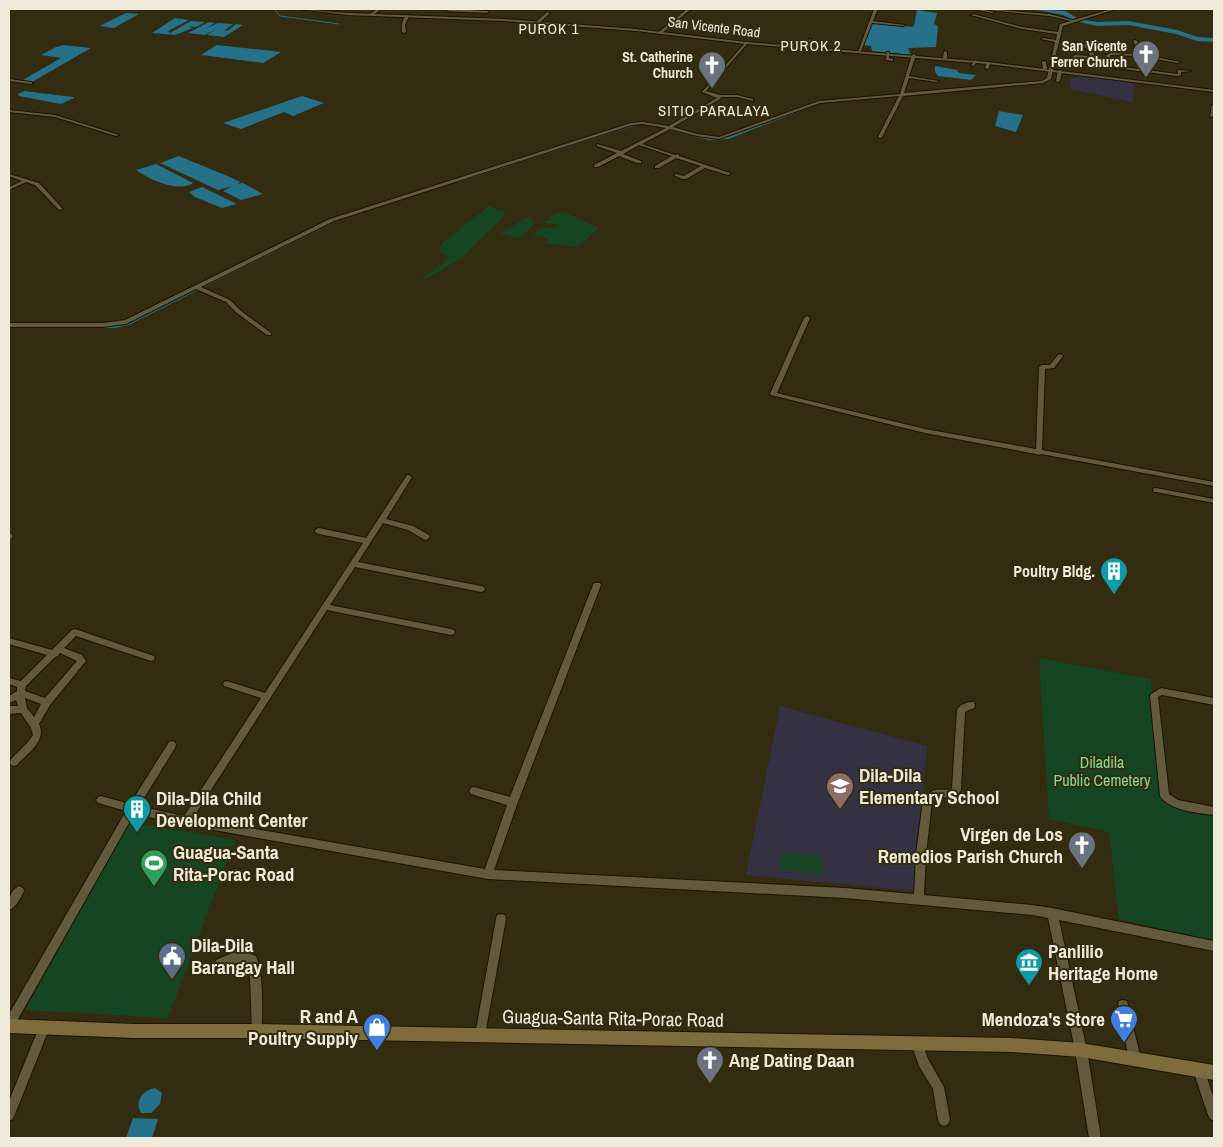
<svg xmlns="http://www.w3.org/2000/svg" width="1223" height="1147" viewBox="0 0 1223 1147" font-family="'Archivo Narrow',sans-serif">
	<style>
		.education { fill: #343142 }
		.green { fill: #154522 }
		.water { fill: #247189 }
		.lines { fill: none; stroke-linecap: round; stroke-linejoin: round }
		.stream-far1 { stroke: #247189; stroke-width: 1 }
		.stream { stroke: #247189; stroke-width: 2 }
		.river { fill: #247189; fill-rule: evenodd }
		.minor-casing { stroke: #1c1400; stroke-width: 2 }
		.tertiary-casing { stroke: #1c1400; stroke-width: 2 }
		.secondary-casing { stroke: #1c1400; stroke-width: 2 }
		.minor { fill: #63593d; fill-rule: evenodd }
		.tertiary { fill: #63593d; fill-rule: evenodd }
		.secondary { fill: #7f6c3d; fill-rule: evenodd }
		.labels { text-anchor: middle; stroke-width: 4; stroke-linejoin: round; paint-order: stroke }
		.far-street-label { font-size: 14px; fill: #efead9; stroke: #342c10 }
		.far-poi-label { font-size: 14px; font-weight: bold; fill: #efead9; stroke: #342c10; text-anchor: end }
		.far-neighbourhood-label { font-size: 15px; letter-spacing: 1px; fill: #efead9; stroke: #342c10 }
		.poi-label { font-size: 16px; font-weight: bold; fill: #efead9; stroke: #342c10; text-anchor: end }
		.park-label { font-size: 16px; fill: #82dc95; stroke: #342c10 }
		.near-poi-label { font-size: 19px; font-weight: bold; fill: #efead9; stroke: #342c10; text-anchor: start }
		.near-street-label { font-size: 19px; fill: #efead9; stroke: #342c10 }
	</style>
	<rect width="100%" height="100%" fill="#342c10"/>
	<!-- education -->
	<path class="education" d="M1079 75 1135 82 1133 102 1070 89 1071 77 1078 78Z
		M780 706 927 746 914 891 746 875Z"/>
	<!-- green -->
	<path class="green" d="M489 206 499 211H504L506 214 461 258 424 280 422 277 445 263 448 256 439 252 442 243Z
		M556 213H566L599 228 578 247 545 243 550 239 533 235 541 228H554L558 224 543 223Z
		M525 218H529L536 223 519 238 498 233 504 232Z
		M1039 658 1151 679 1156 744 1163 794 1173 804 1214 813V941L1119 919 1109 832 1049 819Z
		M130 822 235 840 168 1018 25 1010Z
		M781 852 822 856 823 874 782 870Z"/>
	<!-- water -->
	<path class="water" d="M917 10 937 13 934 24 938 26 936 47 908 48 911 55 872 51 871 46 862 45 871 22 912 27 914 26Z
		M126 13 139 14 114 28 99 26Z
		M175 18 189 20 168 31 170 33 191 21 205 22 196 27 188 26 193 28 175 35 152 33Z
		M209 22 215 23 205 29 218 23 233 24 224 31 229 30 236 24 243 25 224 37 207 35 218 28 205 35 188 33Z
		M64 45 91 48 32 82 21 81 61 58 41 55 56 47Z
		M217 45 281 52 263 63 201 55Z
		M935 66 957 70 959 73 976 75 971 80 938 76 935 72Z
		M24 91 73 97 74 98 61 104 19 96 18 94Z
		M302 96 324 103 293 116 284 112 241 129 223 123Z
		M999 111 1023 115 1016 132 995 126Z
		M179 156 232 178 240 182 238 184 243 183 263 194 241 200 223 191 233 186 218 190 160 163Z
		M156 164 193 183C178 193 150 180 136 170Z
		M202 187 237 204 222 208 195 197 189 192Z
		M155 1088 162 1093 160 1104 151 1113H141C134 1101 143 1090 155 1088Z
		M133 1118 158 1119 152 1138H126Z"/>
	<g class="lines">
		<!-- stream-far1 -->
		<path class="stream-far1" d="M274 9 280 16 339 24
			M1012 86 1050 81 1051 78
			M629 127 638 124
			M758 127 820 103 848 100"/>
		<!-- stream -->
		<path class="stream" d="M670 129 709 139 728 138 761 125
			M458 181 633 125
			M79 327H115L128 324 336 220"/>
		<!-- river -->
		<path class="river" d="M1032 9 1065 11 1079 19 1097 22 1129 21 1177 30 1198 37 1214 38V42L1197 41 1176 34 1129 25 1097 26 1075 21 1063 15Z"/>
		<!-- minor casing -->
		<g class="minor-casing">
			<path id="minor" d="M377 9H381L372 16H370V14Z
				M448 9 487 11 489 12 487 13 447 11Z
				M687 9H691L661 34H659V32Z
				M874 9H878L873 21 905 25 903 26 872 23 861 51 858 52Z
				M973 9H979L994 12 992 13Z
				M986 9 1049 14 1073 20 1112 9H1116L1063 26 1055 58 1068 60 1075 55 1090 56 1087 49 1079 44 1080 42 1090 47C1093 53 1095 56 1098 60L1108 59 1106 55 1111 53 1136 54 1138 52 1133 41 1135 40 1137 41 1142 52 1140 54 1180 62 1178 63 1137 56 1111 55 1110 56 1111 61 1099 62 1101 64 1177 74 1178 73 1177 71 1179 70 1191 71 1181 72V75L1177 76 1100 66 1092 59 1076 57 1072 60 1077 61 1076 63 1055 60 1051 79 1043 83 903 96 882 137 880 138 878 137 899 96 820 103 719 139 697 136 670 129 642 144 675 155 679 154V156L730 173V174L728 175 705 168 686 179H682L674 175 676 174 684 176 701 166 676 158 659 168H655V166L672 156 639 145 623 154 641 161V163H637L619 156 598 167H594V165L617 153 597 146V144L621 151 666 128 643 124 632 125 334 221 201 287 230 300 241 311 271 333V335H267L237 313 226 302 196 289 126 324 103 327H9V323H103L125 320 330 219 631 123 643 122 669 126 717 98 702 92 746 42 747 44 706 91 720 95H737L753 99V101L737 97H721L720 99 673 127 697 134 719 137 819 101 900 94 912 55 914 54 916 55 909 76 939 81 937 82 909 78 904 93 1042 81 1047 78 1055 42 1041 39 1043 38 1056 40 1057 34 1022 29 971 15 973 14 1022 27 1058 32 1060 24 1071 21 1049 16 987 10Z
				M547 12 550 13 539 23H537V21Z
				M407 15 409 16 405 25 406 32 404 33 402 32C401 26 402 19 407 15Z
				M809 39 812 40V48L810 49 808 48Z
				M944 51 947 52V58L945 59 943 58Z
				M887 52H889V58L893 59V61L886 60Z
				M975 60 978 61 973 66H971Z
				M1044 61 1046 62 1047 69 1045 70 1043 69 1042 62Z
				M987 62 990 63 989 68 987 69 985 68Z
				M1060 70 1062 71 1060 81 1058 82 1056 81 1058 71Z
				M9 79 31 82 33 83 31 84 9 81Z
				M1214 104 1213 116 1210 117 1212 105Z
				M9 110 55 115 119 135 116 136 55 117 9 112Z
				M9 174 39 183 63 209 59 210 35 185 26 182 9 190V187L22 181 9 176Z
				M807 316 810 318 777 393 925 429 1036 449 1039 367 1042 365H1050L1058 355 1060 354 1063 356 1054 368 1045 369 1042 450 1214 482V486L1041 454 1039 455 1036 454 925 433 771 395 770 394 804 318Z
				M407 475H409L412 477 386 519 413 526 429 535 430 537 426 540 423 539 408 530 383 523 358 562 481 586 484 587 485 589 484 591 481 592 355 567 330 605 451 629 454 630 455 632 454 634 451 635 327 610 193 818 485 869 507 805 474 795 471 794 469 791 471 788 474 787 510 797 593 585 594 583H600L601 585 518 802 494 870 845 888 914 894 916 854 923 800C931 788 937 789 949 790L952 788 957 710C959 705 969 701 974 702L975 705 974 708 965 712 961 790C955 800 947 798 938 797L932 802 926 854 924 895 1032 905 1052 908 1214 941V951L1059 920 1087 1050 1101 1138H1089L1075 1050 1048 918 1032 915 845 898 488 879 186 825 134 814 13 1028 9 1029V1014L126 811 98 803 96 800 98 797 101 796 130 804 169 742 172 741 175 742 176 745 175 748 139 806 184 816 261 698 224 686 223 684 224 682 227 681 265 693 363 543 319 534 316 533 315 531 316 529 319 528 366 538Z
				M1154 488H1156L1214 499V503L1156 492H1154L1153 490Z
				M9 533 12 534 13 537 9 540Z
				M75 629 154 656 155 658 154 660 151 661 76 636 64 648 82 655 86 661 50 705 39 724C47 741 28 753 17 765L14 766 11 765 10 762 11 759 27 743 33 735 31 728 21 713 9 714V706H18L16 700 9 703V696L17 691V687L9 684V678L21 681 47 655 9 644V638L52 650 72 630ZM60 653 77 661 45 698 25 691 26 686 55 657 58 656ZM25 698 41 704 34 717 27 708Z
				M1161 688 1214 698V705L1162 695 1158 697 1169 794 1178 800 1214 807V815C1198 813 1170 811 1160 796L1150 696 1151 694Z
				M19 886 23 888 24 891C21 898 15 908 9 910 9 900 9 891 19 886Z
				M501 914 505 915 506 919 485 1035 484 1039 480 1040 476 1039 475 1035 496 919 497 915Z
				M240 952 248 953 256 956C264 976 262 1010 262 1031L261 1035 257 1036 253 1035 252 1031 250 978 247 964 236 963 220 969 216 968 215 964 216 960C224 956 231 953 240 952Z
				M1123 1000 1127 1001 1128 1005 1141 1059 1139 1063 1135 1065 1131 1063 1129 1059 1118 1005 1119 1001Z
				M44 1024 48 1025 49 1029 13 1119 9 1121V1101L40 1025Z
				M917 1037 921 1039 928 1059 944 1087 950 1120 948 1124 944 1126 940 1124 938 1120 933 1089 919 1066 911 1043 913 1039Z
				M1199 1064 1203 1066 1214 1099V1121L1210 1119 1208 1115 1193 1070 1195 1066Z"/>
		</g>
		<!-- tertiary casing -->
		<g class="tertiary-casing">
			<path id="tertiary" d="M298 9 348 13 504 19 636 29 746 42 988 62 1214 90V92L988 64 746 44 636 31 504 21 348 15Z"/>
		</g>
		<!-- secondary casing -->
		<g class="secondary-casing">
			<path id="secondary" d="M9 1019 134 1024H257L1011 1038 1081 1043 1214 1065V1080L1081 1057 1011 1052 257 1038H134L9 1033Z"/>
		</g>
		<!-- minor -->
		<use href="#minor" class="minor"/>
		<!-- tertiary -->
		<use href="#tertiary" class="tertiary"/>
		<!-- secondary -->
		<use href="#secondary" class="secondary"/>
	</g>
	<!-- icons -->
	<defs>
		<g id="church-pin" transform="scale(1.4375)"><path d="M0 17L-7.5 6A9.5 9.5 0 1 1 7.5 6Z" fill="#6b7280" stroke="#342c10"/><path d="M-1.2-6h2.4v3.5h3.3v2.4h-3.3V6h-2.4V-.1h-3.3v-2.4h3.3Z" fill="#fff"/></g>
		<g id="building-pin" transform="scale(1.4375)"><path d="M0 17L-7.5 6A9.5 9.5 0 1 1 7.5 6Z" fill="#0f9aa8" stroke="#342c10"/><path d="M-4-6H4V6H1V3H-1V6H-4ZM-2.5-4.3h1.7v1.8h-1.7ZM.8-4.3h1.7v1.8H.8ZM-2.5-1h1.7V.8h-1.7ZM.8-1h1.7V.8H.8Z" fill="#fff"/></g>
		<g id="school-pin" transform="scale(1.4375)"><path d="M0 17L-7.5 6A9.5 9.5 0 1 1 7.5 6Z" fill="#8d6e63" stroke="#342c10"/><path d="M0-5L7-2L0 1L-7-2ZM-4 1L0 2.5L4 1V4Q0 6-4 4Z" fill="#fff"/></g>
		<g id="stadium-pin" transform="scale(1.4375)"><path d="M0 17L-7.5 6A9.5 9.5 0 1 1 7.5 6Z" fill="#2e9e5b" stroke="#342c10"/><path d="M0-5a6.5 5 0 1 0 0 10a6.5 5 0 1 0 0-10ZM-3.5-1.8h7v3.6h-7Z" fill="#fff"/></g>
		<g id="civic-pin" transform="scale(1.4375)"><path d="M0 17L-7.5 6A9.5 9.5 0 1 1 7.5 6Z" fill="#5c6f8a" stroke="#342c10"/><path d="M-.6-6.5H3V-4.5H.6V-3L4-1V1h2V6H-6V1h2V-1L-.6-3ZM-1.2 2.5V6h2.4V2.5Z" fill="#fff"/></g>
		<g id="museum-pin" transform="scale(1.4375)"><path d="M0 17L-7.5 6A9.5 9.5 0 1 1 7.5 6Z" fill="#0f9aa8" stroke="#342c10"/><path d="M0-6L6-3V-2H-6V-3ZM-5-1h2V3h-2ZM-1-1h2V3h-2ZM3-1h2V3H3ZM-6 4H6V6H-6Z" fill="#fff"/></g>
		<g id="supermarket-pin" transform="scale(1.4375)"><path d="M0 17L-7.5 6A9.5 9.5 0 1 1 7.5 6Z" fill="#3f7fe0" stroke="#342c10"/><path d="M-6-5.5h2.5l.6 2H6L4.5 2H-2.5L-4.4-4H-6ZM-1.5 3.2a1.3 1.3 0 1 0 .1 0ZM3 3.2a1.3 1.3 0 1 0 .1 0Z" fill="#fff"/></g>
		<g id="shop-pin" transform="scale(1.4375)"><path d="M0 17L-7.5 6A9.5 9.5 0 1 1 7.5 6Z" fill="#3f7fe0" stroke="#342c10"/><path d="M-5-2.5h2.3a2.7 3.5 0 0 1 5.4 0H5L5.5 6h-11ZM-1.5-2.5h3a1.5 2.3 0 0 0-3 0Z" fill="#fff"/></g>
	</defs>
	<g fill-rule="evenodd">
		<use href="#church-pin" x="1146" y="54"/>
		<use href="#church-pin" x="712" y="65"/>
		<use href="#building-pin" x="1114" y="571"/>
		<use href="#school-pin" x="840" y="786"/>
		<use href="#building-pin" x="137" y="809"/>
		<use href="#church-pin" x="1082" y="845"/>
		<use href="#stadium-pin" x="154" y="863"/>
		<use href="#civic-pin" x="172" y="956"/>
		<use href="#museum-pin" x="1029" y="962"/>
		<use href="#supermarket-pin" x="1124" y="1019"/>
		<use href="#shop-pin" x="377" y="1027"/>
		<use href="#church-pin" x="710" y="1060"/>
	</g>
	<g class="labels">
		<!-- far-street labels -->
		<g class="far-street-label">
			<text transform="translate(714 27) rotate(7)" y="5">San Vicente Road</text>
		</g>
		<!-- far-poi labels -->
		<g class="far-poi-label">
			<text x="1127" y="51">San Vicente<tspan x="1127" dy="16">Ferrer Church</tspan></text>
			<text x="693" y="62">St. Catherine<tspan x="693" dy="16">Church</tspan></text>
		</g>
		<!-- far-neighbourhood labels -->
		<g class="far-neighbourhood-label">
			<text x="549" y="34">PUROK 1</text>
			<text x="811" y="51">PUROK 2</text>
			<text x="714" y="116">SITIO PARALAYA</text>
		</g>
		<!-- poi labels -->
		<g class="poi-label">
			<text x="1095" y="577">Poultry Bldg.</text>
		</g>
		<!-- park labels -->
		<g class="park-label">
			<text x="1102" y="768">Diladila<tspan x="1102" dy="18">Public Cemetery</tspan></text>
		</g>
		<!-- near-poi labels -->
		<g class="near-poi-label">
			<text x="859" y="782">Dila-Dila<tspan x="859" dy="22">Elementary School</tspan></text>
			<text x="156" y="805">Dila-Dila Child<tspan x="156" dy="22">Development Center</tspan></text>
			<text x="1063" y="841" text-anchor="end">Virgen de Los<tspan x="1063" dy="22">Remedios Parish Church</tspan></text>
			<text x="173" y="859">Guagua-Santa<tspan x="173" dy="22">Rita-Porac Road</tspan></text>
			<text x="191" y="952">Dila-Dila<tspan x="191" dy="22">Barangay Hall</tspan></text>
			<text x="1048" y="958">Panlilio<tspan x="1048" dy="22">Heritage Home</tspan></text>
			<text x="358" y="1023" text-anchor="end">R and A<tspan x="358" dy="22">Poultry Supply</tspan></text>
			<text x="1105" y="1026" text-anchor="end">Mendoza's Store</text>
			<text x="729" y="1067">Ang Dating Daan</text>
		</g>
		<!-- near-street labels -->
		<g class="near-street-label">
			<text transform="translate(613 1018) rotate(1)" y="7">Guagua-Santa Rita-Porac Road</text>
		</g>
	</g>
	<!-- border -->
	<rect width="1223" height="1147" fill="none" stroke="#efead9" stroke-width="20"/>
</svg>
